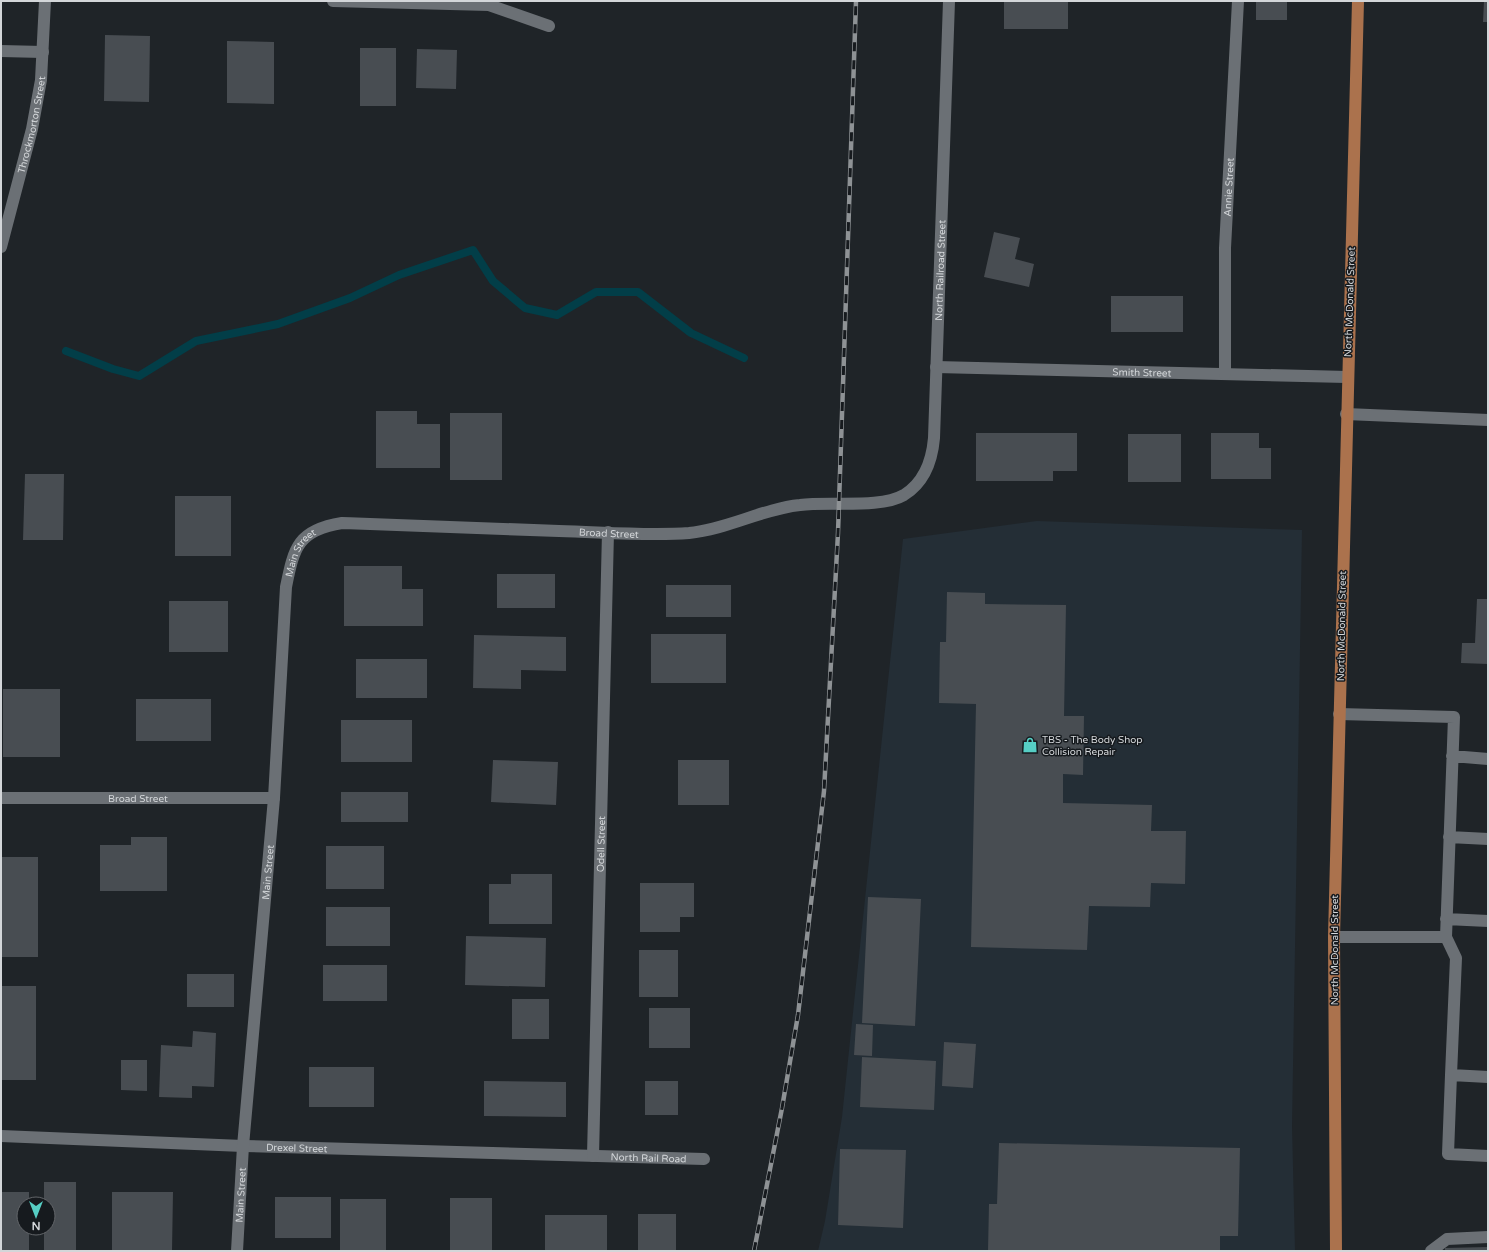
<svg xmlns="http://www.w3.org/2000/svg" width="1489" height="1252" viewBox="0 0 1489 1252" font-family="'Varela Round',sans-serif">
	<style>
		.built { fill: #242e36 }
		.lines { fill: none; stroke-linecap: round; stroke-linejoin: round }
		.stream { stroke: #023e48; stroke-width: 8 }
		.building { fill: #484d52 }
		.service { stroke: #6b7075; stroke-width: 12 }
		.minor { stroke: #6b7075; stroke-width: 12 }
		.primary { stroke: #ab724d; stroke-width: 12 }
		.rail-casing { stroke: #8e9295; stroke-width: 4.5 }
		.rail { stroke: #161a1e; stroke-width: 3; stroke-dasharray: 9; stroke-linecap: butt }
		.labels { text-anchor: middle; stroke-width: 3; stroke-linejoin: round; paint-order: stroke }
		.street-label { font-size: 10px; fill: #d3d6d9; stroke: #161a1e }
		.poi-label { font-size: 10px; fill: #d3d6d9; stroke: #161a1e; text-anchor: start }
	</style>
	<rect width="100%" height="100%" fill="#1f2428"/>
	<!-- built -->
	<path class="built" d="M1037 521 1302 530 1292 1126 1295 1251H818L825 1221 842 1117 903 539Z"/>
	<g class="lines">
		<!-- stream -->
		<path class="stream" d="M66 351 113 369 139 376 196 341 278 324 350 298 399 275 473 250 493 281 525 308 557 315 596 292H638L691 333 744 358"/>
	</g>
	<!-- building -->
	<path class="building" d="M1004 1H1068V29H1004Z
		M1256 1H1287V20H1256Z
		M1484 1H1488V22H1483Z
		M105 35 150 36 149 102 104 101Z
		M227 41 274 42V104L227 103Z
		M360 48H396V106H360Z
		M417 49 457 50 456 89 416 88Z
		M994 232 1020 238 1015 259 1034 264 1029 287 984 277Z
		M1111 296H1183V332H1111Z
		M376 411H417V424H440V468H376Z
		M450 413H502V480H450Z
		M976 433H1077V471H1053V481H976Z
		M1211 433H1259V448H1271V479H1211Z
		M1128 434H1181V482H1128Z
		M25 474H64L63 540H23Z
		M175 496H231V556H175Z
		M344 566H402V589H423V626H344Z
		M497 574H555V608H497Z
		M666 585H731V617H666Z
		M947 592 985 593V604L1066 605 1064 716H1084L1083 775 1063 774V803L1152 805 1151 831H1186L1185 884 1151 883 1150 907 1089 906 1087 950 971 947 976 704 939 703 940 642H946Z
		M1477 599H1488V664L1461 663 1462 643H1475Z
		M169 601H228V652H169Z
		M651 634H726V683H651Z
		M474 635 566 637V671L521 670V689L473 688Z
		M356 659H427V698H356Z
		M3 689H60V757H3Z
		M136 699H211V741H136Z
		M341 720H412V762H341Z
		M493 760 558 762 556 805 491 802Z
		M678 760H729V805H678Z
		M341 792H408V822H341Z
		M131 837H167V891H100V845H131Z
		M326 846H384V889H326Z
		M1 857H38V957H1Z
		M511 874H552V924H489V884H511Z
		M640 883H694V917H680V932H640Z
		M868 897 921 899 915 1026 862 1023Z
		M326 907H390V946H326Z
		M466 936 546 938 545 987 465 985Z
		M639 950H678V997H639Z
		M323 965H387V1001H323Z
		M187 974H234V1007H187Z
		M1 986H36V1080H1Z
		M512 999H549V1039H512Z
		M649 1008H690V1048H649Z
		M856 1024 873 1025 872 1056 854 1055Z
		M193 1031 216 1033 214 1087 192 1086V1098L159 1097 161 1045 192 1047Z
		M944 1042 976 1044 973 1088 942 1086Z
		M862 1057 936 1061 934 1110 860 1107Z
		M121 1060H147V1091L121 1090Z
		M309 1067H374V1107H309Z
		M484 1081 566 1082V1117L484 1116Z
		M645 1081H678V1115H645Z
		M999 1143 1240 1148 1238 1236H1220V1251H988L989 1204H997Z
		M840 1149 906 1150 903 1228 838 1225Z
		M44 1182H76V1251H44V1228H48V1204H44Z
		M1 1192H29V1204H24V1228H29V1251H1Z
		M112 1192H173L172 1251H112Z
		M275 1197H331V1238H275Z
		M450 1198H492V1251H450Z
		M340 1199H386V1251H340Z
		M638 1214H676V1251H638Z
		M545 1215H607V1251H545Z
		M1488 1247V1251H1445V1248Z"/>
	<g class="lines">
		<!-- service -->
		<path class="service" d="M1339 714 1454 717 1446 937
			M1452 756 1488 759
			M1449 837 1488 839
			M1446 919 1488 921
			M1334 937H1446L1456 958 1451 1075 1488 1077
			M1451 1075 1448 1154 1488 1156
			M1431 1251 1447 1239 1488 1237"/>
		<!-- minor -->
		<g class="minor">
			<path d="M333 1 489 5 549 26"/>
			<path d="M1 51 43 52"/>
			<path id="s1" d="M1 247 32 129 41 80 45 1"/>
			<path id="s2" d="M936 367 1347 377"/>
			<path id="s3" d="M1225 374V248L1238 1"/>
			<path d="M1346 414 1488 420"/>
			<path id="s4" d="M1 798H274"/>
			<path id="s5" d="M1 1136 243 1146 704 1159"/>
			<path id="s6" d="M593 1156 608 532"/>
			<path id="s7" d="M237 1251 243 1146 274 798 286 587C294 547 298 530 342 523 414 526 486 528 559 531 602 532 646 536 689 533 728 529 762 509 800 505 830 501 880 509 904 495 925 482 932 461 934 438L949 1"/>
		</g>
		<!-- primary -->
		<path class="primary" d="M1336 1251 1334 937 1358 1"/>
		<!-- rail casing -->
		<g class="rail-casing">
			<path id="rail" d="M754 1251 782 1108 798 1015 824 791 838 533 856 1"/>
		</g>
		<!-- rail -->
		<use href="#rail" class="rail"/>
	</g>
	<!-- icons -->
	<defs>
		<g id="shop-bare" transform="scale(1.2)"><path d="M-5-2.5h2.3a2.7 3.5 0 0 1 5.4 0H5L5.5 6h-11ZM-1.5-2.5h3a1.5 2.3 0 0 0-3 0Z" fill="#56cec4" stroke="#161a1e" stroke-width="2.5" paint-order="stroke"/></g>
	</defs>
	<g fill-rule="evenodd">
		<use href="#shop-bare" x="1030" y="745"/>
	</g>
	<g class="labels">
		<!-- street labels -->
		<g class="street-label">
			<text dy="4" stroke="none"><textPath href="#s1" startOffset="126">Throckmorton Street</textPath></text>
			<text dy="4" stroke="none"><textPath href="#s3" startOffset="187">Annie Street</textPath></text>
			<text dy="4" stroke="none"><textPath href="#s7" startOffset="1562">North Railroad Street</textPath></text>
			<text transform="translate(1349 302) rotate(-88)" y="4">North McDonald Street</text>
			<text dy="4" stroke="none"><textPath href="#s2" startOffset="206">Smith Street</textPath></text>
			<text dy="4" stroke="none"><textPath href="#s7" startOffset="1027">Broad Street</textPath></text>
			<text dy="4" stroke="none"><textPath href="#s7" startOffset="704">Main Street</textPath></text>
			<text transform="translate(1341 626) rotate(-89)" y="4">North McDonald Street</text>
			<text dy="4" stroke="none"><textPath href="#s4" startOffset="137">Broad Street</textPath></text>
			<text dy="4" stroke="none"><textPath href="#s6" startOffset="312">Odell Street</textPath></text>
			<text dy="4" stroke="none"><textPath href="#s7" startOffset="380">Main Street</textPath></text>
			<text transform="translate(1334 950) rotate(-90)" y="4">North McDonald Street</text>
			<text dy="4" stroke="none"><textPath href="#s5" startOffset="296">Drexel Street</textPath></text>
			<text dy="4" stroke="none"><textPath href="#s5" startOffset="648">North Rail Road</textPath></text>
			<text dy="4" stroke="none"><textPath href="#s7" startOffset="56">Main Street</textPath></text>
		</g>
		<!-- poi labels -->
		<g class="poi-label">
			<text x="1042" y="743">TBS - The Body Shop<tspan x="1042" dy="12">Collision Repair</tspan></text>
		</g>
	</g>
	<!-- border -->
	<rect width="1489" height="1252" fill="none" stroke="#d3d6d9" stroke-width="4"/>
	<!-- north arrow -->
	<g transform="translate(36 1216) rotate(180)"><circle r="19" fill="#161a1e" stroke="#626569"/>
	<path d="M0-3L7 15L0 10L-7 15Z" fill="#56cec4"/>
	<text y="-6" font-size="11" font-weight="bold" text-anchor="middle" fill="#d3d6d9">N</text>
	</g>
</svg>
